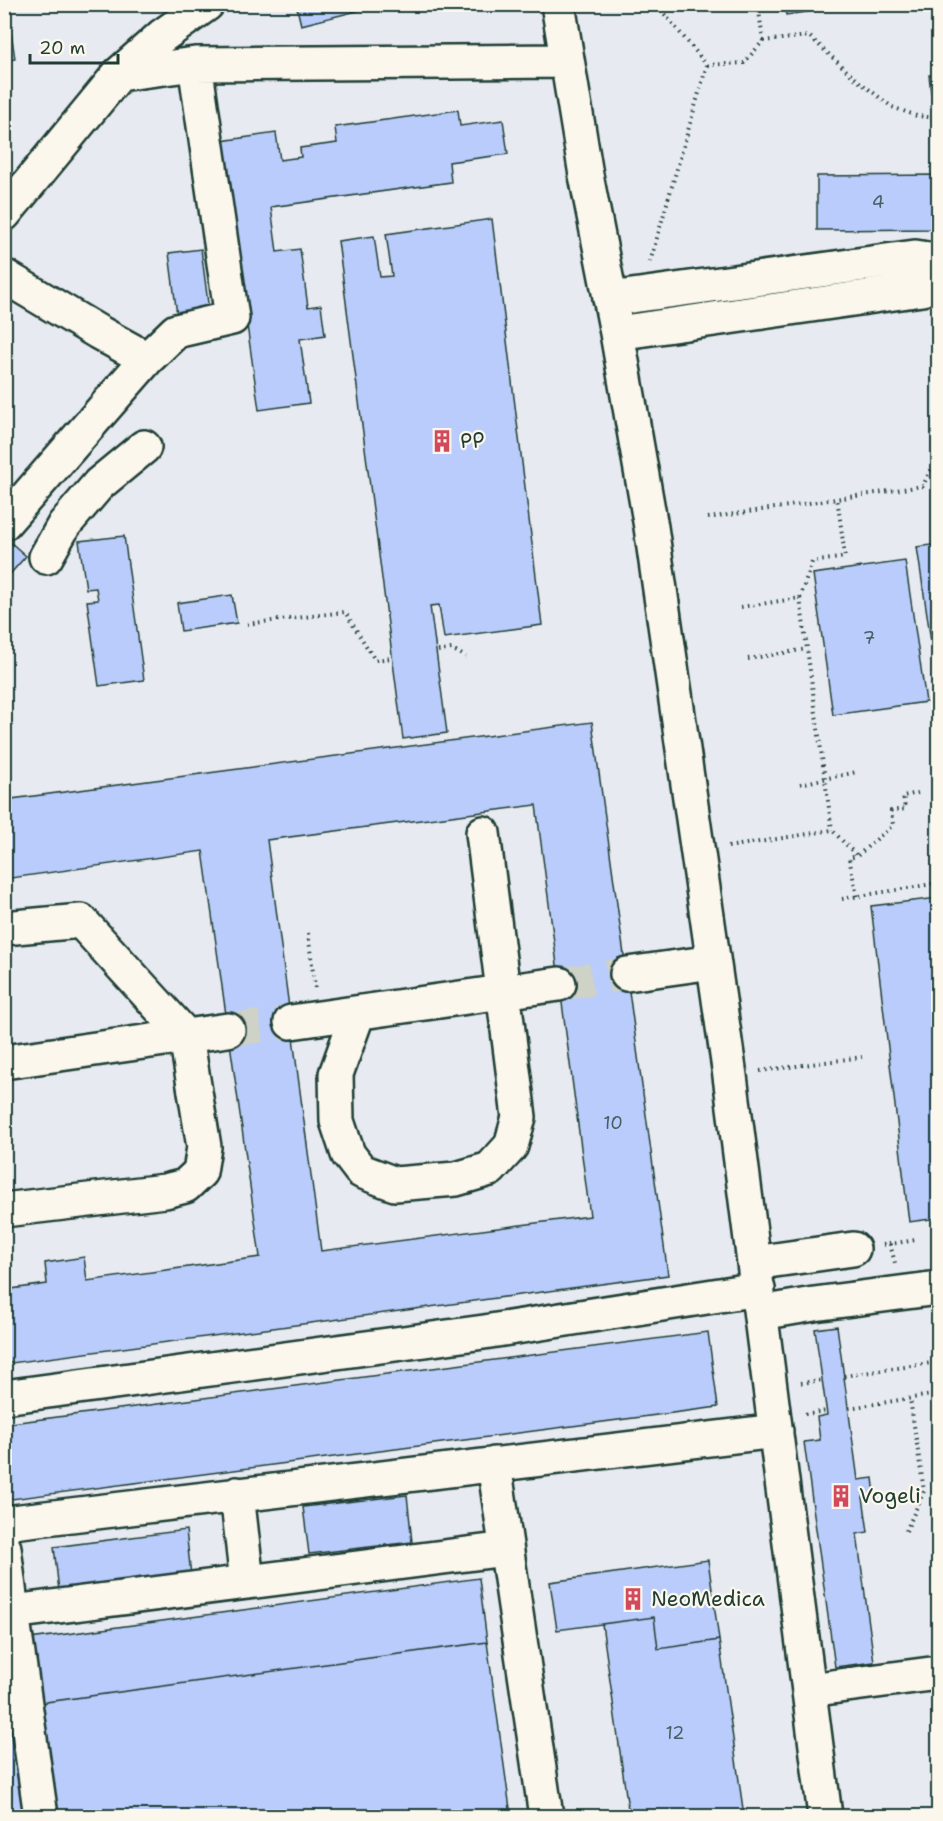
<svg xmlns="http://www.w3.org/2000/svg" width="943" height="1821" viewBox="0 0 943 1821" font-family="'Shantell Sans',sans-serif">
	<style>
		.built { fill: #e7eaf0 }
		.building { fill: #b9ccfb; stroke: #1f3d34; stroke-width: 1.5; fill-rule: evenodd }
		.lines { fill: none; stroke-linecap: round; stroke-linejoin: round }
		.minor-tunnel { stroke: #cfd2c7; stroke-width: 33; stroke-dasharray: 33 16; stroke-linecap: butt }
		.minor-casing { stroke: #1f3d34; stroke-width: 38 }
		.path { stroke: #1f3d34; stroke-width: 4; stroke-dasharray: 1.5 4.5; stroke-linecap: butt }
		.minor { stroke: #fbf7ec; stroke-width: 33 }
		.labels { text-anchor: middle; stroke-width: 4.5; stroke-linejoin: round; paint-order: stroke }
		.number-label { font-size: 18px; fill: #466166 }
		.poi-label { font-size: 21px; fill: #1f3d34; stroke: #fbf7ec; text-anchor: start }
	</style>
	<rect width="100%" height="100%" fill="#fbf7ec"/>
	<filter id="ink" filterUnits="userSpaceOnUse"><feTurbulence type="fractalNoise" baseFrequency=".0167" numOctaves="2"/><feDisplacementMap in="SourceGraphic" scale="12" xChannelSelector="R" yChannelSelector="G"/><feConvolveMatrix kernelMatrix="1 2 1 2 8 2 1 2 1" color-interpolation-filters="sRGB"/></filter>
	<g filter="url(#ink)">
		<!-- built -->
		<path class="built" d="M5 5H938V1816H5Z"/>
		<!-- building -->
		<path class="building" d="M4 4H7L15 59 4 61Z
			M296 4H351L353 12 301 25Z
			M351 4H383L353 12Z
			M784 4H843L844 7 786 15Z
			M929 75H938V92L931 93Z
			M458 110 460 126 503 120 508 154 449 162 451 182 271 207 277 252 300 249 308 307 321 305 325 335 300 339 309 403 259 410 221 141 276 133 280 160 301 157 300 148 337 143 335 127Z
			M938 175V229L817 230V176Z
			M492 219 542 625 444 638 439 605 430 606 447 733 403 739 338 241 374 236 380 277 392 276 386 234Z
			M201 249 209 311 177 315 169 253Z
			M124 536 144 680 99 686 87 601 98 600 96 588 86 589 79 541Z
			M9 541 26 556 4 581V547Z
			M938 544V689L917 547Z
			M905 561 926 702 833 715 813 574Z
			M232 595 237 623 181 631 177 603Z
			M592 722 668 1275 4 1364V1290L47 1284 45 1263 84 1257 87 1281 260 1257 203 851 4 879V800ZM536 805 590 1216 321 1251 267 840Z
			M938 898V1218L909 1222 871 906Z
			M837 1326 858 1480 873 1478 875 1495 863 1497 868 1532 857 1534 874 1662 835 1667 804 1442 820 1440 817 1417 827 1415 815 1329Z
			M708 1332 718 1407 4 1500V1424Z
			M407 1495 412 1542 309 1554 303 1507Z
			M186 1530 191 1575 59 1591 54 1547Z
			M708 1560 719 1640 658 1649 654 1617 557 1630 550 1582Z
			M479 1578 487 1642 39 1703 30 1639Z
			M654 1617 658 1649 719 1640 744 1816H629L602 1624Z
			M487 1642 511 1816H55L39 1703Z
			M4 1645 30 1816H4Z"/>
		<g class="lines">
			<!-- minor-tunnel -->
			<path class="minor-tunnel" d="M559 984 627 974
				M228 1030 291 1022"/>
			<!-- minor casing -->
			<g class="minor-casing">
				<path id="minor" d="M558 4 586 175 617 333 651 527 730 1076 825 1816
					M119 74 195 64 567 61
					M4 214 119 74 162 36 207 4
					M4 276 98 332 147 359
					M610 299 915 257 938 261
					M617 333 922 289 938 280
					M4 523 147 359 176 331 232 318 195 64
					M46 557 64 525 99 484 144 447
					M4 928 81 921 186 1036 204 1147 200 1172 185 1186 165 1191 4 1210
					M627 974 713 962
					M358 1013 336 1074 337 1121 348 1154 361 1171 395 1184 456 1179 490 1169 511 1146 519 1117 483 833
					M291 1022 559 984
					M4 1062 228 1030
					M754 1263 853 1249
					M761 1313 814 1304 938 1288
					M4 1397 484 1332 758 1289
					M494 1464 546 1816
					M237 1494 247 1582
					M4 1523 776 1431
					M4 1548 12 1612 506 1549
					M12 1612 41 1816
					M809 1690 938 1673"/>
			</g>
			<!-- path -->
			<path class="path" d="M763 41 809 36 857 80 892 107 917 116 938 118
				M707 65 744 63 763 41 758 4
				M650 262 707 65 656 4
				M708 518 923 486 938 453
				M800 598 832 830
				M741 607 800 598 812 562 845 557 837 497
				M247 624 345 612 375 660 391 658
				M438 651 452 649 466 657
				M748 659 807 649
				M800 784 857 772
				M728 847 832 830 857 856
				M857 896 849 858 857 856 893 825 891 811 905 809 903 796 918 793
				M842 899 938 883
				M308 933 315 988
				M760 1071 862 1057
				M890 1244 895 1263
				M883 1245 916 1240
				M844 1376 938 1362
				M801 1383 822 1380
				M849 1408 938 1394
				M805 1414 827 1411
				M906 1531 924 1491 910 1399"/>
			<!-- minor -->
			<use href="#minor" class="minor"/>
		</g>
	</g>
	<!-- icons -->
	<defs>
		<g id="building-bare" transform="scale(1.8)"><path d="M-4-6H4V6H1V3H-1V6H-4ZM-2.5-4.3h1.7v1.8h-1.7ZM.8-4.3h1.7v1.8H.8ZM-2.5-1h1.7V.8h-1.7ZM.8-1h1.7V.8H.8Z" fill="#d1495b" stroke="#fbf7ec" stroke-width="2.5" paint-order="stroke"/></g>
	</defs>
	<g fill-rule="evenodd">
		<use href="#building-bare" x="442" y="441"/>
		<use href="#building-bare" x="841" y="1496"/>
		<use href="#building-bare" x="633" y="1599"/>
	</g>
	<g class="labels">
		<!-- number labels -->
		<g class="number-label">
			<text x="878" y="208">4</text>
			<text x="869" y="644">7</text>
			<text x="613" y="1129">10</text>
			<text x="675" y="1739">12</text>
		</g>
		<!-- poi labels -->
		<g class="poi-label">
			<text x="460" y="448">PP</text>
			<text x="859" y="1503">Vogeli</text>
			<text x="651" y="1606">NeoMedica</text>
		</g>
	</g>
	<!-- margin -->
	<rect width="943" height="1821" fill="none" stroke="#fbf7ec" stroke-width="24"/>
	<rect x="12" y="12" width="919" height="1797" fill="none" stroke="#1f3d34" stroke-width="2" filter="url(#ink)"/>
	<!-- scale -->
	<path d="M30 54v9h88v-9" fill="none" stroke="#1f3d34" stroke-width="3"/>
	<text x="39" y="54" font-size="18" fill="#1f3d34" stroke="#fbf7ec" stroke-width="4.5" paint-order="stroke">20 m</text>
</svg>
